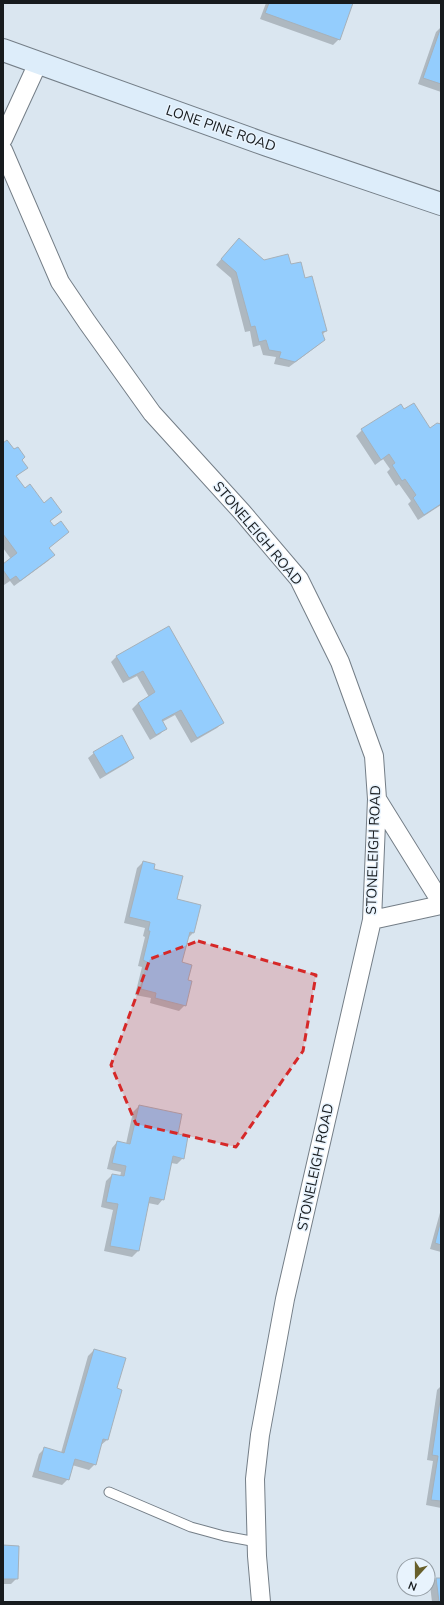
<svg xmlns="http://www.w3.org/2000/svg" width="444" height="1605" viewBox="0 0 444 1605" font-family="'Nunito Sans',sans-serif">
	<style>
		.shadow { fill: #0003 }
		.building { fill: #94cdfd; stroke: #a6b1ba }
		.lines { fill: none; stroke-linecap: round; stroke-linejoin: round }
		.lane-casing { stroke: #747e87; stroke-width: 11 }
		.street-casing { stroke: #747e87; stroke-width: 20 }
		.secondary-casing { stroke: #747e87; stroke-width: 24 }
		.lane { stroke: #fff; stroke-width: 9 }
		.street { stroke: #fff; stroke-width: 18 }
		.secondary { stroke: #ddedfa; stroke-width: 22 }
		.marked { fill: #d62828; fill-opacity: 0.2; stroke: #d62828; stroke-width: 3; stroke-dasharray: 8 5; stroke-linejoin: round }
		.labels { text-anchor: middle; stroke-width: 3; stroke-linejoin: round; paint-order: stroke }
		.street-label { font-size: 14px; fill: #171b1e; stroke: #e8f3fd }
	</style>
	<rect width="100%" height="100%" fill="#dae6f0"/>
	<!-- shadow -->
	<path class="shadow" d="M266 3H352L339 39 333 45 260 19Z
		M441 27V92L418 84 436 32Z
		M233 245 264 261 290 265 304 279 326 331 322 335 323 340 317 346 289 367 274 364 276 357 263 355 260 345 253 347 250 331 245 332 231 278 216 265Z
		M404 411 430 429 441 425V505L418 520 408 504 411 501 399 484 396 486 387 472 390 469 383 459 375 465 356 436 362 430Z
		M3 444 21 460 26 468 16 477 25 489 44 504 61 512 49 522 54 528 68 532 48 548 53 555 48 561 14 586 10 581 4 585 3 583V565L11 559 3 548Z
		M169 627 223 722 217 728 191 743 175 715 162 722 166 728 160 734 150 740 132 709 138 703 149 697 137 676 123 683 111 662 117 656Z
		M94 753 133 757 127 763 100 779 88 758Z
		M143 862 153 869 176 900 200 906 193 933 187 939 181 963 187 981 185 1005 179 1011 150 1003 151 998 135 995 142 967 138 966 145 937 143 936 145 928 124 923 137 868Z
		M139 1106 177 1135 183 1158 177 1164 171 1163 163 1199 158 1205 148 1203 138 1251 132 1257 104 1251 113 1210 101 1207 106 1181 112 1175 120 1177 121 1172 107 1169 112 1148 117 1142 126 1144 133 1112Z
		M441 1209V1252L430 1249Z
		M94 1350 116 1389 107 1440 101 1445 95 1464 89 1470 72 1465 68 1479 62 1485 32 1477 39 1454 45 1448 61 1453 88 1356Z
		M441 1386V1508L426 1505 433 1461 427 1460 437 1390Z
		M3 1546 17 1578 11 1584H3Z
		M436 1579H441V1602H432L430 1585Z"/>
	<!-- building -->
	<path class="building" d="M269 3H353L340 40 265 13Z
		M441 27V84L423 78Z
		M239 238 264 260 288 254 291 264 301 262 305 278 312 276 327 331 322 332 325 340 295 362 279 358 281 352 269 350 266 340 259 342 255 326 251 327 236 272 221 259Z
		M414 403 430 428 437 423 441 424V504L424 515 413 498 416 495 405 479 402 481 392 465 395 463 389 454 381 460 361 429 401 404 404 409Z
		M7 440 14 449 18 447 25 457 22 460 28 468 16 476 25 488 30 484 44 503 51 497 62 512 50 521 54 526 61 521 69 532 49 548 55 555 20 581 16 576 10 580 3 570V564L17 553 3 534V443Z
		M169 626 224 723 197 738 181 710 162 720 167 729 156 735 138 703 155 692 143 671 129 678 116 656Z
		M122 735 134 758 106 774 93 752Z
		M143 861 155 864 154 869 183 876 177 899 201 905 194 933 190 932 182 962 192 965 188 980 192 981 186 1006 155 998 156 993 141 989 147 962 143 960 150 931H148L150 922 129 917Z
		M139 1105 182 1114 178 1134 188 1136 184 1159 173 1156 164 1200 150 1197 139 1251 110 1246 118 1204 106 1202 112 1174 124 1176 126 1166 112 1163 117 1141 130 1144Z
		M441 1220V1245L435 1243Z
		M94 1349 126 1358 117 1388 122 1390 108 1440 103 1439 96 1465 75 1459 69 1480 38 1471 44 1447 64 1453Z
		M441 1394V1501L431 1500 438 1456 432 1455Z
		M3 1545 19 1546 18 1579H3Z
		M436 1578H441V1602H439Z"/>
	<g class="lines">
		<!-- lane casing -->
		<g class="lane-casing">
			<path id="lane" d="M109 1492 191 1527 224 1536 257 1542"/>
		</g>
		<!-- street casing -->
		<g class="street-casing">
			<path id="street" d="M3 139 38 63
				M3 150 60 282 87 322 152 413 242 512 299 579 340 662 374 756 377 799 372 920 285 1299 260 1435 255 1479 257 1556 261 1602
				M377 799 441 902
				M372 920 441 905"/>
		</g>
		<!-- secondary casing -->
		<g class="secondary-casing">
			<path id="secondary" d="M3 50 267 145 441 204"/>
		</g>
		<!-- lane -->
		<use href="#lane" class="lane"/>
		<!-- street -->
		<use href="#street" class="street"/>
		<!-- secondary -->
		<use href="#secondary" class="secondary"/>
	</g>
	<!-- marked area -->
	<path class="marked" d="M198 941 316 975 303 1051 236 1147 136 1124 111 1065 150 959Z"/>
	<g class="labels">
		<!-- street labels -->
		<g class="street-label">
			<text transform="translate(221 128) rotate(19)" y="5">LONE PINE ROAD</text>
			<text transform="translate(258 533) rotate(50)" y="5">STONELEIGH ROAD</text>
			<text transform="translate(373 850) rotate(-88)" y="5">STONELEIGH ROAD</text>
			<text transform="translate(315 1167) rotate(-78)" y="5">STONELEIGH ROAD</text>
		</g>
	</g>
	<!-- border -->
	<rect width="444" height="1605" fill="none" stroke="#171b1e" stroke-width="8"/>
	<!-- north arrow -->
	<g transform="translate(416 1577) rotate(201)"><circle r="19" fill="#e8f3fd" stroke="#949da4"/>
	<path d="M0-3L7 15L0 10L-7 15Z" fill="#675f2b"/>
	<text y="-6" font-size="11" font-weight="bold" text-anchor="middle" fill="#171b1e">N</text>
	</g>
</svg>
